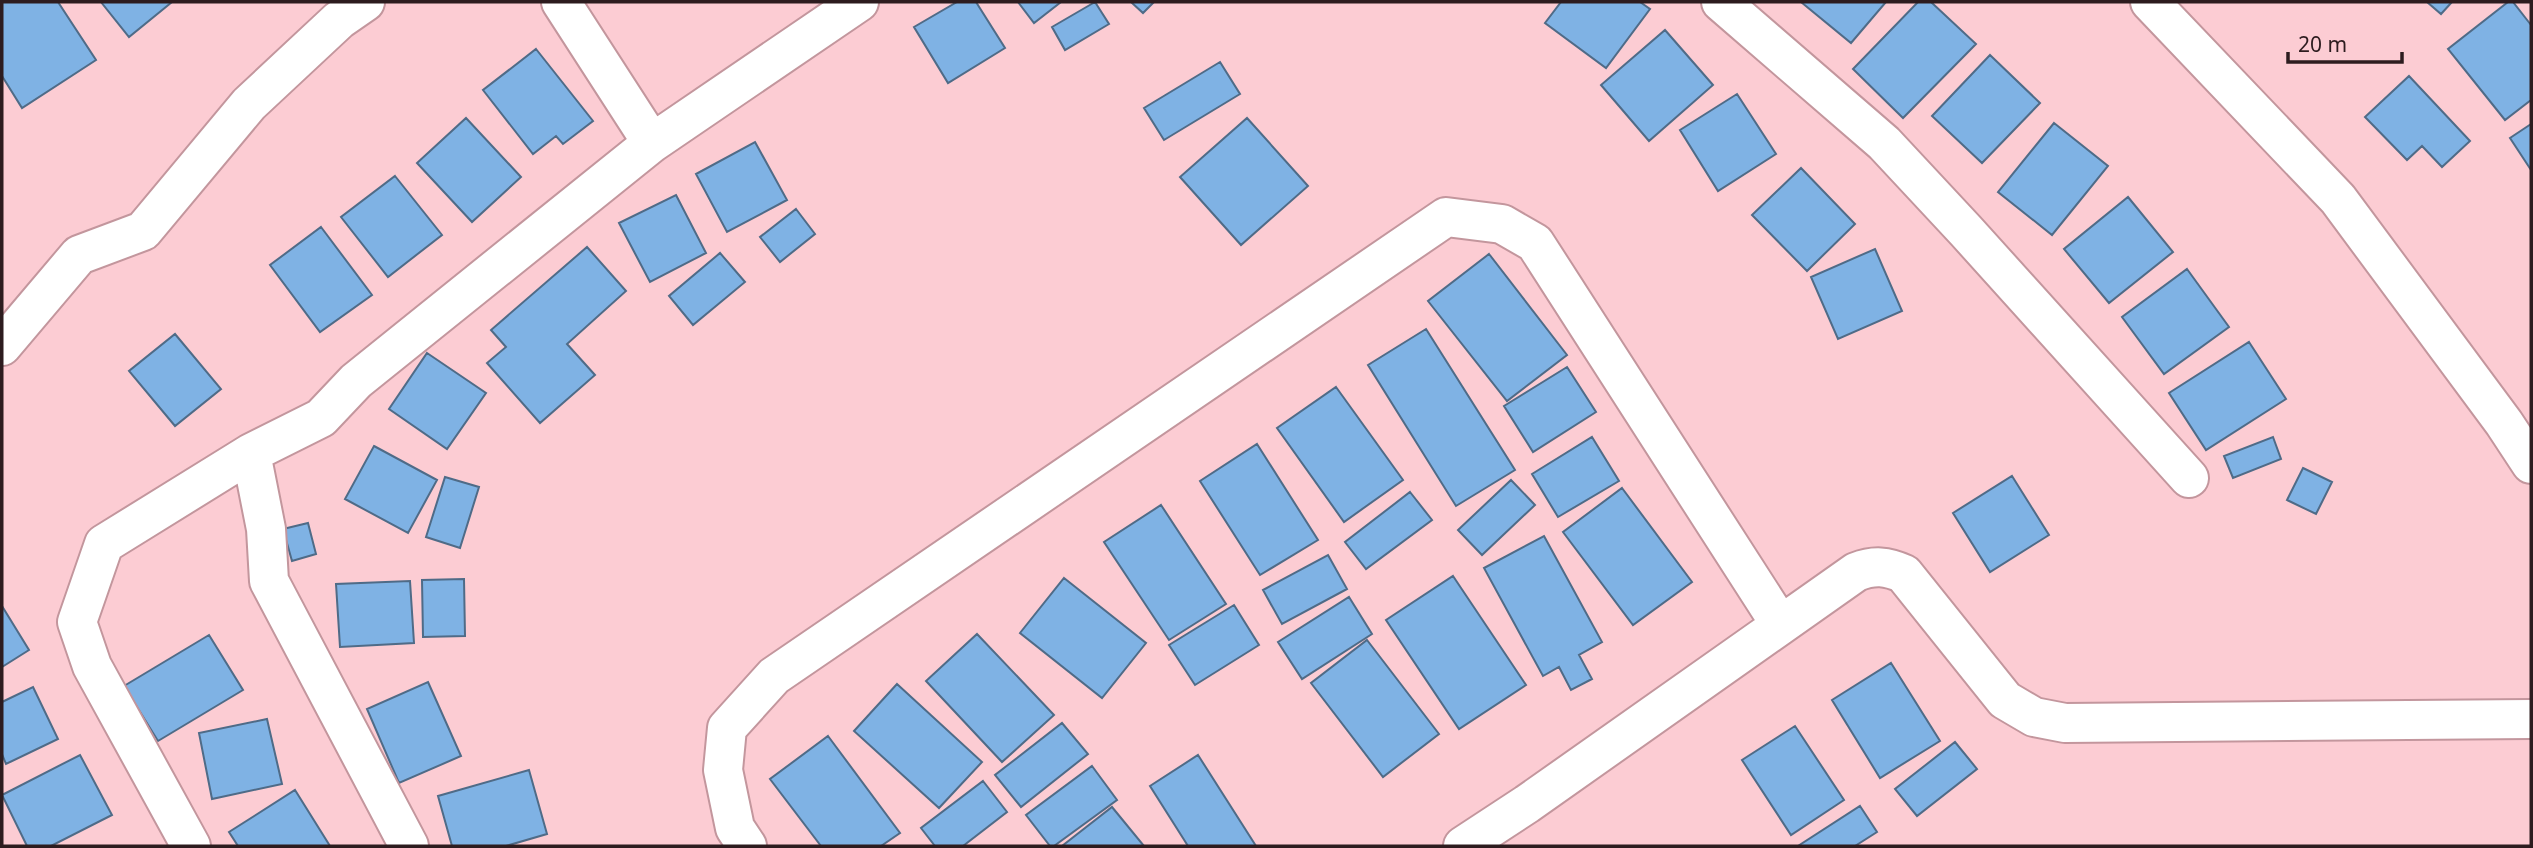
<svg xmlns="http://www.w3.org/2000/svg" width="2533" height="848" viewBox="0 0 2533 848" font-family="'Noto Sans',sans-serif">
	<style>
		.building { fill: #7fb2e4; stroke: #4f6b87; stroke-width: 2 }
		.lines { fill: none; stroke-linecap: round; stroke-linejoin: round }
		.minor-casing { stroke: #c3969d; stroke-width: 42 }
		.minor { stroke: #fff; stroke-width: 38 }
	</style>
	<rect width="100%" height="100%" fill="#fcccd3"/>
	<!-- building -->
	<path class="building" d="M2 2H58L96 60 22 108 2 76Z
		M101 2H172L129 37Z
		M957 2H976L1005 48 948 83 914 27Z
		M1018 2H1061L1034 23Z
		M1095 2 1109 24 1065 50 1052 27Z
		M1131 2H1154L1143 13Z
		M1561 2H1640L1650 9 1606 68 1545 23Z
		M1801 2H1886L1851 43Z
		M1918 2H1931L1976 44 1903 118 1853 69Z
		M2427 2H2452L2441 14Z
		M2508 2H2513L2531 25V100L2505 120 2448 49Z
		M1665 30 1713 85 1649 141 1601 85Z
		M536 49 593 121 563 144 556 136 533 154 483 90Z
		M1990 55 2040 103 1982 163 1932 116Z
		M1220 62 1240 94 1164 140 1144 108Z
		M2409 76 2470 141 2442 167 2422 146 2407 160 2365 117Z
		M1737 94 1776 154 1718 191 1680 130Z
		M466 118 521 177 472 222 417 163Z
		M1247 118 1308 186 1241 245 1180 177Z
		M2054 123 2108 166 2052 235 1998 192Z
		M2531 124V170L2510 138Z
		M755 142 787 200 727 232 696 174Z
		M1801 168 1855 224 1807 271 1752 215Z
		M395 176 442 235 388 277 341 217Z
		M676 195 706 253 650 282 619 223Z
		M2128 197 2173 252 2109 303 2064 249Z
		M796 209 815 234 780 262 760 237Z
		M321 227 372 295 320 332 270 265Z
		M587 247 626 291 567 344 595 375 540 423 487 363 506 347 491 330Z
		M1875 249 1902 311 1838 339 1811 277Z
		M720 253 745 282 693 325 669 296Z
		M1489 254 1567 355 1507 401 1428 301Z
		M2187 269 2229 327 2164 374 2122 317Z
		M1426 329 1515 470 1456 506 1368 365Z
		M175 334 221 389 175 426 129 371Z
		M2249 342 2286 399 2206 450 2169 393Z
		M427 353 486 393 447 449 389 409Z
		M1567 367 1596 412 1533 452 1504 406Z
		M1336 387 1403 480 1344 522 1277 428Z
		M1592 437 1619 481 1558 517 1532 474Z
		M2273 437 2281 459 2233 478 2224 456Z
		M1257 444 1318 540 1260 575 1200 481Z
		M374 446 437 480 408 533 345 499Z
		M2303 468 2332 482 2316 514 2287 500Z
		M2012 476 2049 535 1990 572 1953 513Z
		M445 477 479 487 460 548 426 537Z
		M1511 480 1535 505 1482 555 1458 530Z
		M1622 488 1692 582 1633 625 1563 532Z
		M1410 492 1432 520 1366 569 1345 542Z
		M1161 505 1226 604 1169 640 1104 542Z
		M308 523 316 554 292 561 283 529Z
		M1544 536 1602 642 1579 655 1592 679 1571 690 1559 667 1543 676 1484 568Z
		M1328 555 1347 589 1282 624 1263 590Z
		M1453 576 1526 685 1459 729 1386 620Z
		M1064 578 1146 643 1102 698 1020 633Z
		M464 579 465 636 423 637 422 580Z
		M410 581 414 643 340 647 336 584Z
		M1349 597 1372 634 1302 679 1278 642Z
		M1234 605 1259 645 1195 685 1169 645Z
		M2 606 29 650 2 667Z
		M977 634 1054 715 1002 762 926 681Z
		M209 635 243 690 158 741 124 686Z
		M1367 640 1439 734 1383 777 1311 683Z
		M1891 663 1940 741 1880 778 1832 700Z
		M428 682 461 756 399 783 367 709Z
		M897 684 982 762 939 808 854 731Z
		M33 687 58 739 6 764 2 754V702Z
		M267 719 282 784 212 799 199 733Z
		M1062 723 1088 754 1021 807 995 775Z
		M1795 726 1844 800 1791 835 1742 760Z
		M828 736 900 833 881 846H821L770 779Z
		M1955 742 1977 769 1917 816 1895 789Z
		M80 755 112 815 51 846H27L2 795Z
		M1198 755 1256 846H1188L1150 786Z
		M1092 766 1117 800 1054 846H1050L1026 815Z
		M529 770 547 834 506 846H452L438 796Z
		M983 781 1007 812 963 846H935L921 828Z
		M295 790 330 846H238L229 832Z
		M1860 806 1877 832 1855 846H1798Z
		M1112 807 1144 846H1062Z"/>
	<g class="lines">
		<!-- minor casing -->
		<g class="minor-casing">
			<path id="minor" d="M561 2 652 143
				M1721 2 1884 143 1966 231 2189 478
				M2150 2 2338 199 2504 423 2531 464
				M2 346 79 255 143 231 249 104 339 20 365 2
				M191 846 92 666 77 622 104 544 251 453
				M409 846 269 581 266 529 251 453 321 418 356 381 652 143 859 2
				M747 846 735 828 723 770 727 728 774 676 1446 217 1502 224 1535 243 1780 624
				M1463 846 1527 804 1856 572C1874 565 1887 566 1904 574L2005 700 2034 717 2065 723 2531 719"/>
		</g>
		<!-- minor -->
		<use href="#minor" class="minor"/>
	</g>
	<!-- border -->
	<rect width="2533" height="848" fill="none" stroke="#2d1c1f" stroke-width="7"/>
	<!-- scale -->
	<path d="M2288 52v10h114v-10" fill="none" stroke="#2d1c1f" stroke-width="3.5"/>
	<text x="2298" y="52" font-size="21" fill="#2d1c1f" stroke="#fcccd3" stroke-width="5" paint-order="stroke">20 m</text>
</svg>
